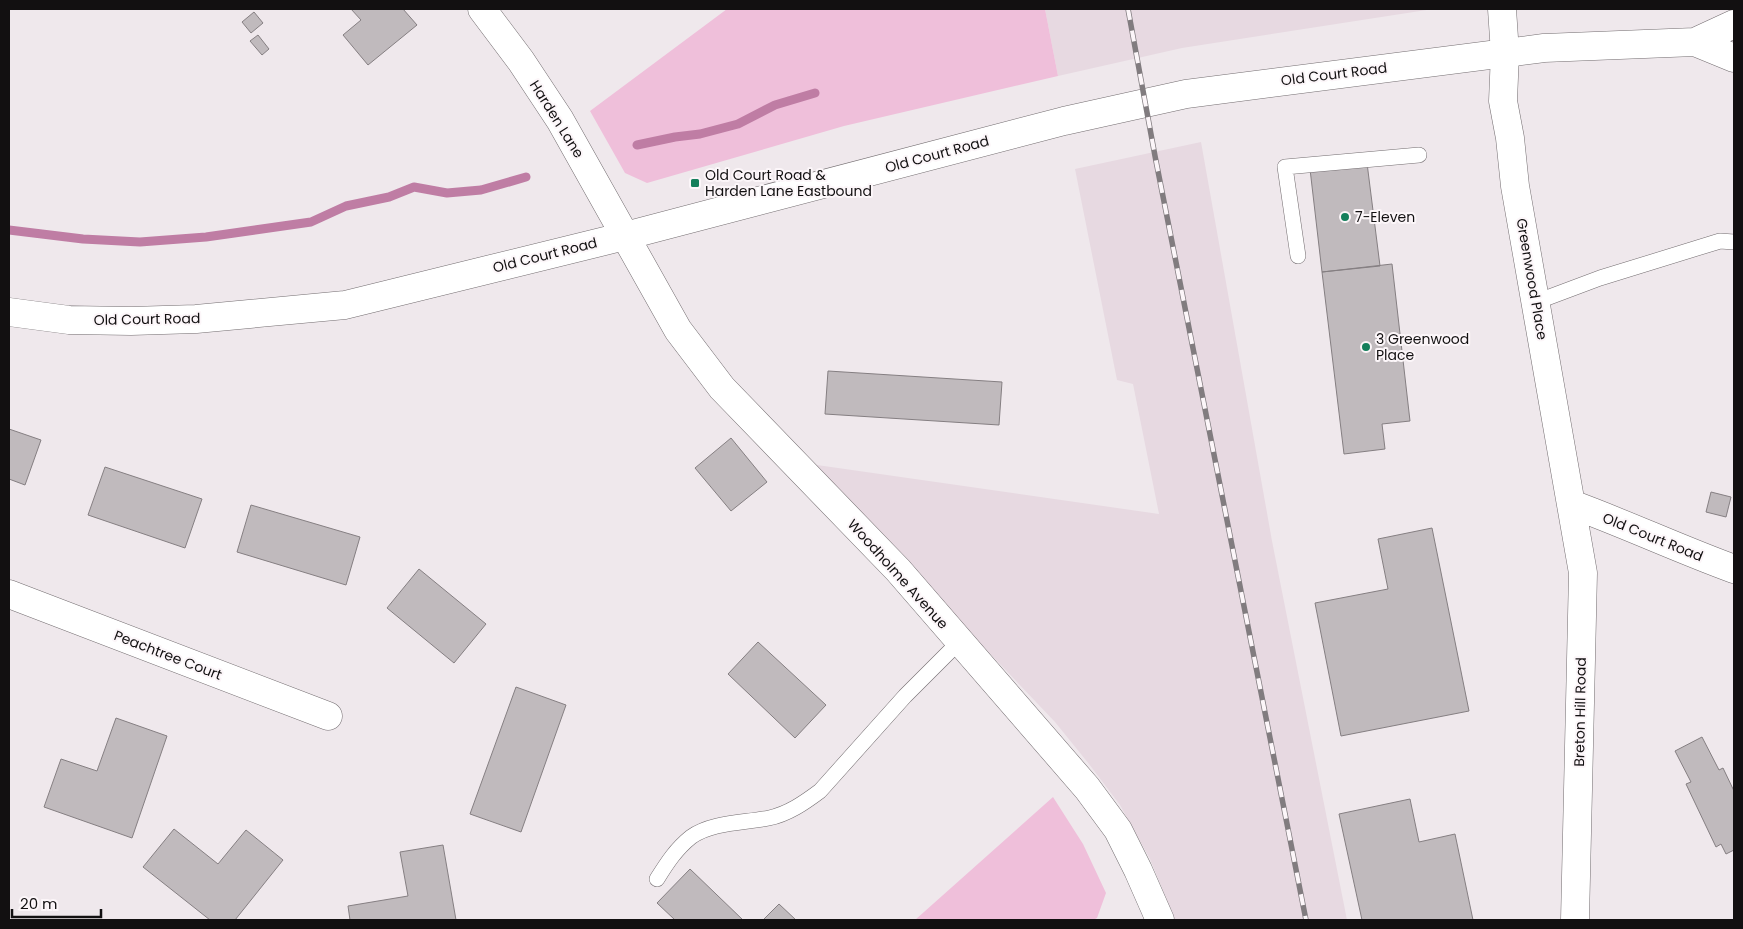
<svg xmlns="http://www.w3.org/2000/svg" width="1743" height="929" viewBox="0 0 1743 929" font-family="Poppins,sans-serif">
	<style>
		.built { fill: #e7d9e1 }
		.green { fill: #efbfda }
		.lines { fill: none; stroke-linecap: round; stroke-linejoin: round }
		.stream { stroke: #bf7da4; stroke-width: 9 }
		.building { fill: #c0babd; stroke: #857f82 }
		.service-casing { stroke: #736d70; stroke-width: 16 }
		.minor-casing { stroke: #736d70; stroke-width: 29 }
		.tertiary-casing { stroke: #736d70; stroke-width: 29 }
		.secondary-casing { stroke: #736d70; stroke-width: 29 }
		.service { stroke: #fff; stroke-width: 15 }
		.minor { stroke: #fff; stroke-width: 28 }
		.tertiary { stroke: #fff; stroke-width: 28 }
		.secondary { stroke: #fff; stroke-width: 28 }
		.rail-casing { stroke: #817c7f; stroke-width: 5.5 }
		.rail { stroke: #fcf6f9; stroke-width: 4; stroke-dasharray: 11; stroke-linecap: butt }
		.poi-dot { fill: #147f5b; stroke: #fcf6f9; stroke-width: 2 }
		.labels { text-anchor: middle; stroke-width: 4; stroke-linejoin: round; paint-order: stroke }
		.street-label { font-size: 14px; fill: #121011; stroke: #fcf6f9 }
		.poi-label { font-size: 14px; fill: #121011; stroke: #fcf6f9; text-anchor: start }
	</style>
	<rect width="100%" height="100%" fill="#efe8ec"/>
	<!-- built -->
	<path class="built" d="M1045 9H1433L1182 48 1058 76Z
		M1201 142 1272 541 1347 920H1175L1150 859 1120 805 1089 764 1055 722 810 464 1159 514 1133 384 1117 380 1075 169Z"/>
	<!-- green -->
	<path class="green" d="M727 9H1045L1058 76 844 126 647 183 625 173 590 111Z
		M1053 797 1083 844 1106 893 1097 918 1093 920H915Z"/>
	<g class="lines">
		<!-- stream -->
		<path class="stream" d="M637 145 675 137 700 134 738 124 775 105 815 93
			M9 230 83 239 140 242 206 237 311 222 346 206 389 197 414 187 447 193 481 190 526 177"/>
	</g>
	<!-- building -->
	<path class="building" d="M351 9H403L417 25 368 65 343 35 361 20Z
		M254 12 263 23 251 33 242 22Z
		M258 35 269 49 262 55 250 41Z
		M1367 163 1380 266 1322 272 1310 169Z
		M1392 264 1410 421 1382 424 1385 449 1344 454 1322 272Z
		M828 371 1002 382 999 425 825 414Z
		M9 429 41 440 25 485 9 479Z
		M731 438 767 482 731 511 695 468Z
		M105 467 202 499 185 548 88 515Z
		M1711 492 1731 497 1726 517 1706 512Z
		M251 505 360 537 346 585 237 552Z
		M1432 528 1469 711 1341 736 1315 603 1388 589 1378 539Z
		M419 569 486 624 454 663 387 608Z
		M758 642 826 705 795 738 728 674Z
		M516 687 566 705 521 832 470 814Z
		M116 718 167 736 132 838 44 807 61 759 97 771Z
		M1702 737 1719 770 1723 768 1734 791V850L1726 854 1721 844 1716 847 1686 784 1691 782 1675 751Z
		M1410 799 1419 842 1455 834 1473 920H1362L1339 814Z
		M174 829 218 864 246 830 283 860 235 920H210L143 867Z
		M443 845 456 920H350L348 906 408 896 400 852Z
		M690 869 743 920H675L657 903Z
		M779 904 796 920H763Z"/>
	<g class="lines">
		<!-- service casing -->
		<g class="service-casing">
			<path id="service" d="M1298 256 1285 167 1419 155
				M1536 302 1600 278 1720 241 1734 242
				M657 879C667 863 676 849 691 837 712 822 744 823 769 818 788 814 804 803 820 791L905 696 960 641"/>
		</g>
		<!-- minor casing -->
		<g class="minor-casing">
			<path id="minor" d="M482 9 521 61 560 120 678 330 722 388 898 570 1087 788 1118 830 1138 870 1160 920
				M1505 53 1503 101 1510 138 1515 186 1583 573 1575 920
				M1571 504C1626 524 1679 549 1734 569
				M9 594 328 716"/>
		</g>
		<!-- tertiary casing -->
		<g class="tertiary-casing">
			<path id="tertiary" d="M1502 9 1505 53"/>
		</g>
		<!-- secondary casing -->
		<g class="secondary-casing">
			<path id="secondary" d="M1695 42 1734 58
				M9 312 69 320 131 321 196 319 345 305 625 236 1064 121 1186 94 1544 48 1695 42 1734 24"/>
		</g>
		<!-- service -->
		<use href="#service" class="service"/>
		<!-- minor -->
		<use href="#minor" class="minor"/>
		<!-- tertiary -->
		<use href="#tertiary" class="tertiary"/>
		<!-- secondary -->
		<use href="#secondary" class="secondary"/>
		<!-- rail casing -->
		<g class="rail-casing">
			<path id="rail" d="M1128 9 1155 156 1306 920"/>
		</g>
		<!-- rail -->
		<use href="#rail" class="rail"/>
	</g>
	<!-- markers -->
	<g class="poi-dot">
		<rect x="690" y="178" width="10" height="10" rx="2.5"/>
		<circle cx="1345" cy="217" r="5"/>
		<circle cx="1366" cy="347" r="5"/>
	</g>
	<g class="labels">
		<!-- street labels -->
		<g class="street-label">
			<text transform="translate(1334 74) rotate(-7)" y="5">Old Court Road</text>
			<text transform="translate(557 119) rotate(58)" y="5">Harden Lane</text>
			<text transform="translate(937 154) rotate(-15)" y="5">Old Court Road</text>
			<text transform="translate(545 255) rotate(-14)" y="5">Old Court Road</text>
			<text transform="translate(1532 279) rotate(80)" y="5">Greenwood Place</text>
			<text transform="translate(147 319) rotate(-1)" y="5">Old Court Road</text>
			<text transform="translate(1653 537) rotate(22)" y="5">Old Court Road</text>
			<text transform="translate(898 574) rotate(48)" y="5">Woodholme Avenue</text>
			<text transform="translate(168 655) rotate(21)" y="5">Peachtree Court</text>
			<text transform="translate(1580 712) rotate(-89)" y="5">Breton Hill Road</text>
		</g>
		<!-- poi labels -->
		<g class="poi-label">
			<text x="705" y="180">Old Court Road &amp;<tspan x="705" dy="16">Harden Lane Eastbound</tspan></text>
			<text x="1355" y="222">7-Eleven</text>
			<text x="1376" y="344">3 Greenwood<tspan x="1376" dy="16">Place</tspan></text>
		</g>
	</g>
	<!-- border -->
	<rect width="1743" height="929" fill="none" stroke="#121011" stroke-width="20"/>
	<!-- scale -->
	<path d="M12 909v8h89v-8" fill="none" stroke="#121011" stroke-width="2.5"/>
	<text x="20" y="909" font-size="15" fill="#121011" stroke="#fcf6f9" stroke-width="4" paint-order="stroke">20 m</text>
</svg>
